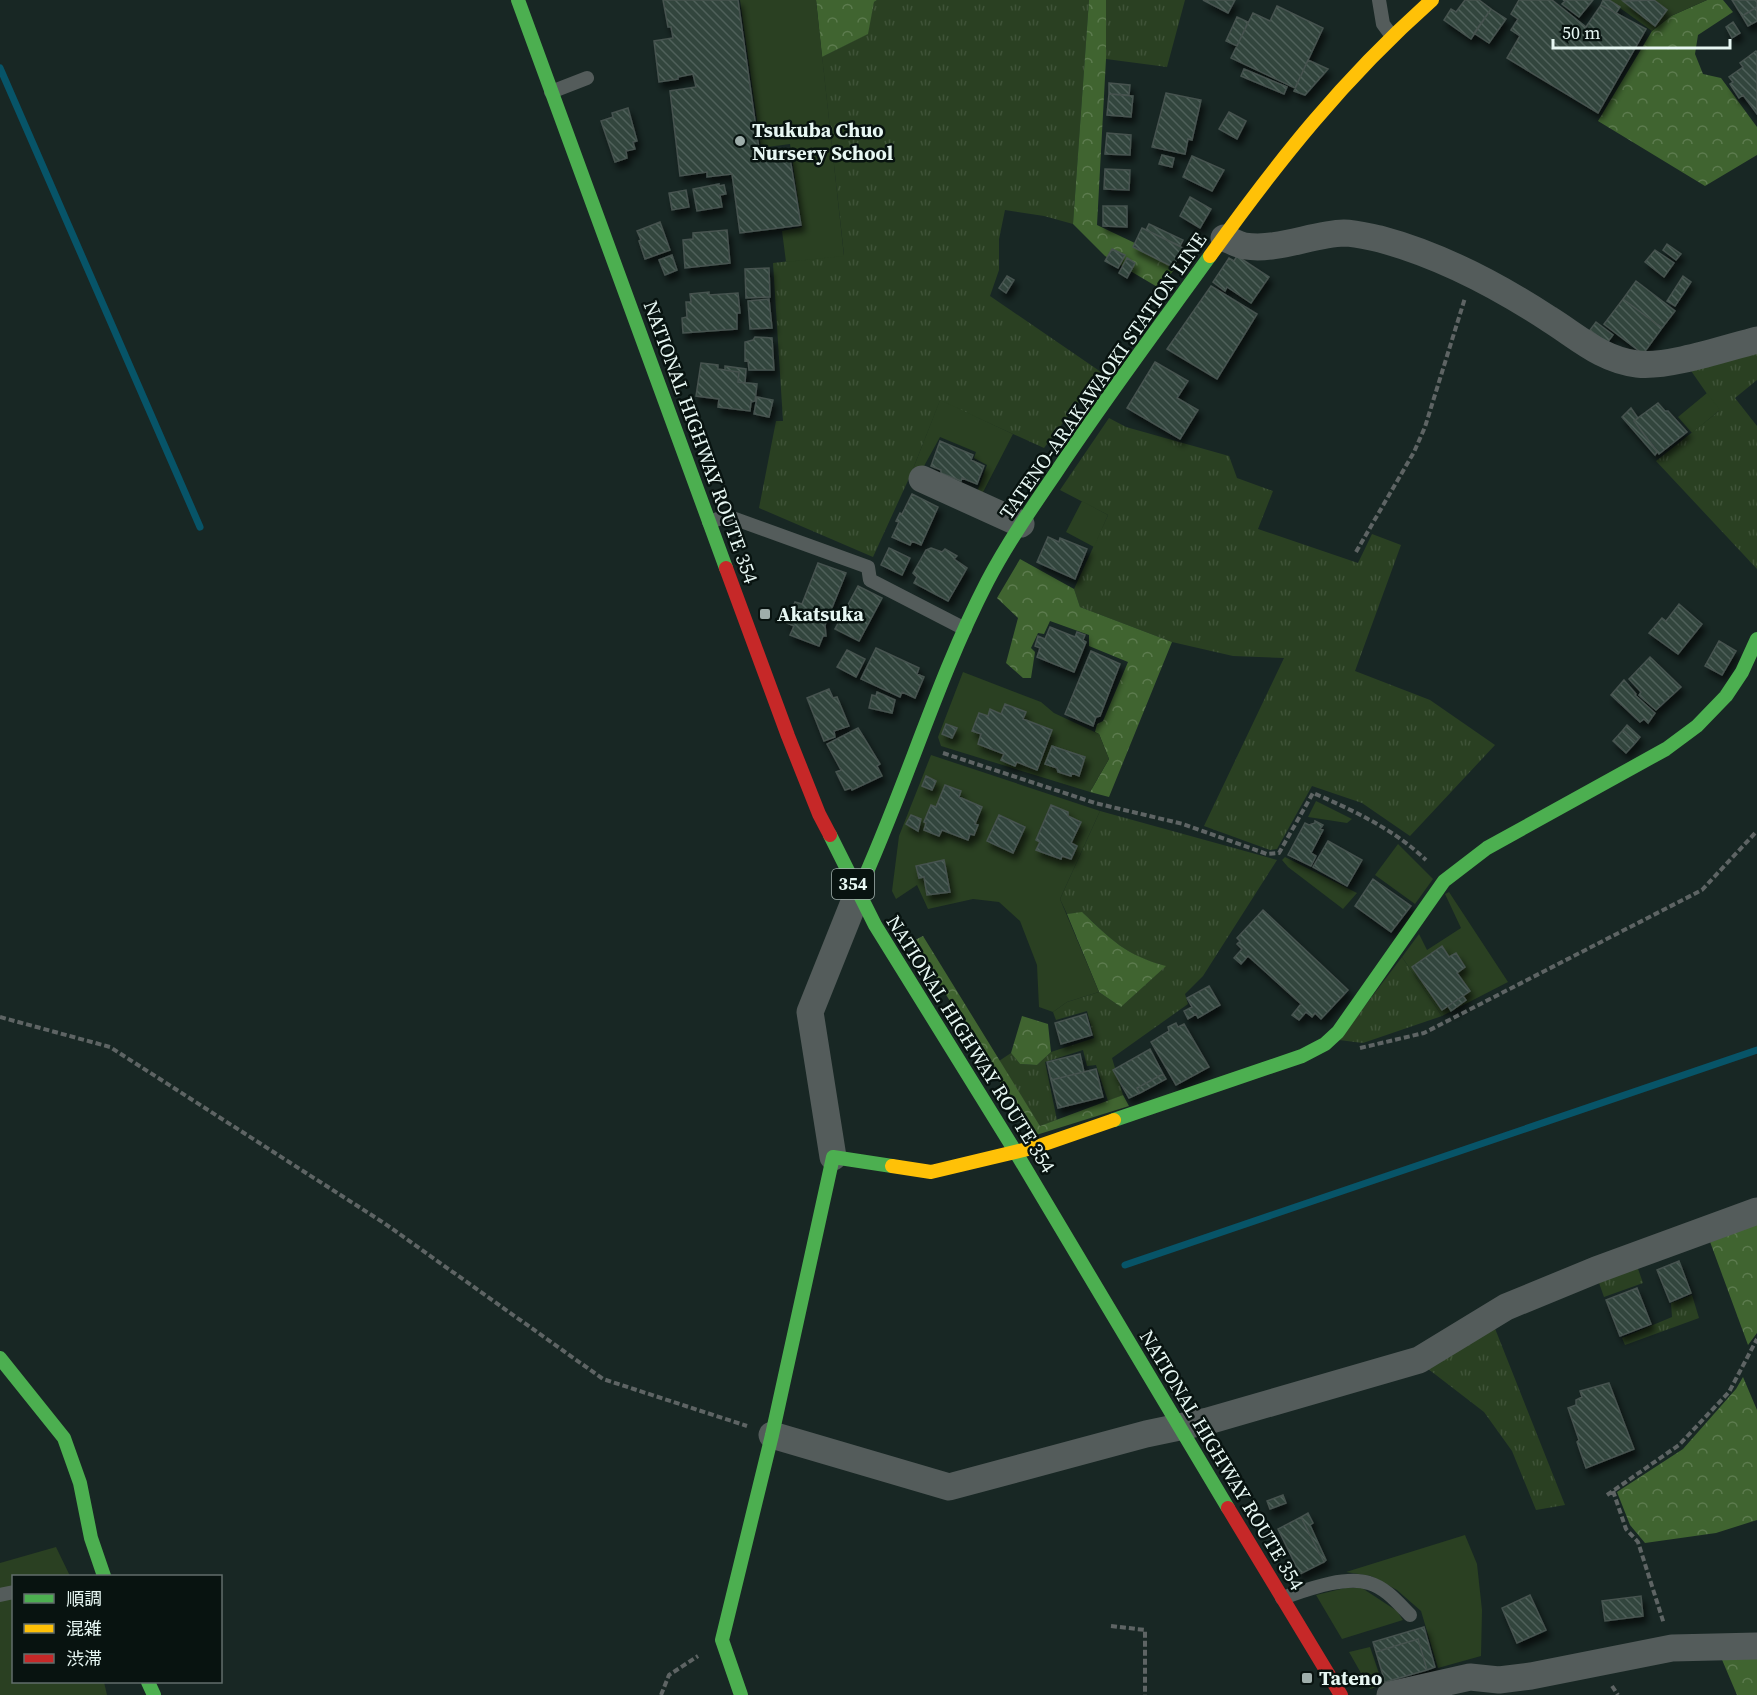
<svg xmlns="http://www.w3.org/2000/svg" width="1757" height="1695" viewBox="0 0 1757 1695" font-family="'Source Serif 4','Noto Sans JP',serif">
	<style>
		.grass { fill: url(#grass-tufts) }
		.forest { fill: url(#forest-crowns) }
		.garden { fill: #2a4022; fill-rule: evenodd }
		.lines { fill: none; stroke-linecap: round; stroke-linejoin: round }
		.stream { stroke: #075468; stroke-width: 7 }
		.building { fill: url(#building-back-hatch); stroke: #46534f; stroke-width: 1.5; filter: url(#shadow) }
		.path { stroke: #5e6464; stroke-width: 4; stroke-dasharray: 6 3; stroke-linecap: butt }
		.lane { stroke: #545c5b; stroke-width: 14 }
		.street { stroke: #545c5b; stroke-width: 27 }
		.fast { stroke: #4caf50; stroke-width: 14 }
		.slow { stroke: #ffc107; stroke-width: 14 }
		.jam { stroke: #c62828; stroke-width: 14 }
		.poi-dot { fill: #9faeab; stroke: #081310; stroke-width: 2 }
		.labels { text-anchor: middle; stroke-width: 5; stroke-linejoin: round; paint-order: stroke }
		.shield { fill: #081310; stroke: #a4b3af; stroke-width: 1.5 }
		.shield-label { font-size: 18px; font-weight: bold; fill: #e7f7f3 }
		.poi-label { font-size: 20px; font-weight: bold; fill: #e7f7f3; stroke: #081310; text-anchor: start }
		.street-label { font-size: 20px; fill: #e7f7f3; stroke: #081310 }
	</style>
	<defs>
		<pattern id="grass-tufts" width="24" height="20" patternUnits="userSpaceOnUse" patternTransform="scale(1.5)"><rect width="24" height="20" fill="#2a4022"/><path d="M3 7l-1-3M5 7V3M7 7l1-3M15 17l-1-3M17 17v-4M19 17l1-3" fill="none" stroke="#3f5338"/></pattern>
		<pattern id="forest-crowns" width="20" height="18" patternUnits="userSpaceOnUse" patternTransform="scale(1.5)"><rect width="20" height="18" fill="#406430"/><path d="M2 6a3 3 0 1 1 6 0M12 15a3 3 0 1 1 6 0" fill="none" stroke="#5c7b4e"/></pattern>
		<pattern id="building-back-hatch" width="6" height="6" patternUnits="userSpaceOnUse" patternTransform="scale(1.5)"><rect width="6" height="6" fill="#32443e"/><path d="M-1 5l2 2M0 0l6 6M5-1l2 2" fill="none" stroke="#50605a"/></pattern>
		<filter id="shadow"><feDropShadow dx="3.5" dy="6" stdDeviation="3" flood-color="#0009"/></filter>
	</defs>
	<rect width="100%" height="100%" fill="#182724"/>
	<!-- grass -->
	<path class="grass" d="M877 0H1089L1073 224 1044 216 1005 210 999 239V270L990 296 1101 372 1044 448 940 401 911 474 873 557 759 508 776 421H783L773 263 844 255 822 57 867 34 874 2Z
		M1106 0H1185L1167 67 1106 59Z
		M1757 348V380L1735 398 1757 426V569L1656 461 1719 411 1687 365Z
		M1109 418 1126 427 1229 456 1237 478 1273 491 1258 529 1358 563 1372 534 1401 545 1355 671 1430 700 1495 745 1410 836 1362 803 1312 786 1277 849 1270 850 1204 826 1284 658 1233 656 1172 642 1080 607 1074 589 1108 515 1060 490Z
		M1100 811 1277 860 1203 976 1185 994 1188 1004 1112 1058 1123 1095 1108 1101 1096 1065 1087 1066 1083 1050 1045 1062 1057 1120 1040 1126 999 1061 1011 1053 1020 1064 1037 1065 1051 1052 1094 1038 1087 1011 1056 1020 1053 1012 1067 1002 1099 992 1121 1007 1165 966C1125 955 1112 940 1083 913L1067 914 1060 899Z
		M1402 957 1442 1016 1363 1043 1339 1040Z
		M1637 1266 1643 1283 1604 1297 1598 1280Z
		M1692 1295 1699 1318 1625 1345 1622 1338 1672 1317 1671 1303Z
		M1494 1326 1565 1505 1536 1510 1512 1451 1484 1412 1423 1365Z"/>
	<!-- forest -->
	<path class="forest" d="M816 0H877L874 2 868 34 822 57Z
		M1089 0H1106V59L1097 225 1179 264 1159 288 1105 256 1073 224Z
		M1707 0H1723L1733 12 1698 35 1695 54 1703 74 1721 78 1757 127V155L1705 186 1598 121 1652 31 1671 16Z
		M1020 559 1074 589 1080 607 1172 642 1109 797 1090 792 1109 759 1099 734 1095 732 1097 724 1103 721 1128 662 1089 646V635L1050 621 1044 634 1038 633 1031 648 1035 652 1031 678H1023L1006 663 1018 618 997 598Z
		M1082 912C1112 940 1125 955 1166 966L1121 1007 1099 992 1067 914Z
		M923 936 1040 1126 1123 1095 1129 1106 1033 1136 913 941Z
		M1022 1016 1048 1024 1051 1052 1037 1065 1020 1064 1011 1053Z
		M1757 1221V1333L1748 1345 1709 1239Z
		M1743 1377 1757 1410V1520L1716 1533 1645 1543 1630 1525 1617 1492 1683 1449 1736 1389Z
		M1720 1655H1757V1695H1737Z"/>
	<!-- garden -->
	<path class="garden" d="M740 0H816L844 256 786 262 782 231 802 227 790 144 761 148Z
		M1609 0H1707L1671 16 1652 31Z
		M1707 393 1720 410 1692 433 1678 417Z
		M940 400 1013 434 982 494 977 492 987 465 974 458 976 452 940 437 918 477 911 474Z
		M1082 501 1108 515 1094 547 1066 532Z
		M963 672 1041 702 1054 713 1099 734 1109 759 1090 792 941 746 938 737ZM1005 704 1025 712 1023 719 1052 730 1037 770 1017 762 1015 765 1001 761 1004 754 978 744 981 734 973 731 979 713 988 716 990 710 1001 714ZM1052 746 1085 758 1079 775 1072 773 1071 776 1058 772 1057 768 1046 764Z
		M931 755 1100 811 1060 899 1099 992 1067 1002 1053 1012 1039 1007 1037 965 1020 921 999 902 973 899 928 909 917 885 896 899 892 891 899 836ZM945 785 961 791 959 797 982 807 975 824 978 825 968 840 942 830 939 836 924 830 926 823 924 822 931 805 936 807ZM1051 805 1068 812V816L1081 822 1071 843 1077 846 1071 859 1062 856 1060 859 1036 850 1040 842 1036 839ZM999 816 1025 828 1013 853 987 841ZM944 860 950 892 928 895 924 877 919 878 917 866Z
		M1316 801 1352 819 1347 823 1308 817Z
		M1398 844 1433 879 1415 904 1375 875Z
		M1285 857 1357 893 1343 909 1288 867 1282 860Z
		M1449 892 1508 982 1442 1016 1402 957 1419 934 1427 950 1461 928 1445 894ZM1442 946 1449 957 1456 953 1465 967 1457 973 1470 991 1463 996 1465 1000 1451 1010 1448 1006 1442 1010 1412 967Z
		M1465 1535 1477 1564 1482 1610 1481 1656 1438 1668 1421 1611 1397 1590 1371 1576 1346 1572Z
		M56 1547 70 1576H14V1682H104L107 1695H0V1563Z
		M1345 1588H1362L1397 1611 1403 1620 1342 1639 1316 1595Z
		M1370 1647 1383 1685 1370 1689 1349 1652Z"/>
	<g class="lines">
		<!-- stream -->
		<path class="stream" d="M0 68 200 527
			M1125 1265 1757 1050"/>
	</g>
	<!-- building -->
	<path class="building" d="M663 0H738L760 156 789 152 801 225 740 233 732 174 707 177V172L680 176 670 91 696 87 693 74 678 77V79L659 82 654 41 673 38 671 27H668Z
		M1203 0H1235L1228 13Z
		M1465 0H1479L1491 9 1471 39 1444 20 1451 9 1456 12Z
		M1519 0H1552L1586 27 1601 5 1646 29 1598 113 1507 58 1520 36 1511 30 1518 19 1511 14Z
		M1563 0H1593L1579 17 1562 4 1565 1Z
		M1603 0H1609L1620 7 1616 13 1601 5Z
		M1654 0 1667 10 1655 26 1623 1Z
		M1732 0H1757V7L1742 16Z
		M1277 6 1323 28 1295 88 1231 58 1253 13 1270 21Z
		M1757 7V21L1748 26 1742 16Z
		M1491 9 1506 19 1489 43 1474 33Z
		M1237 17 1248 22 1237 46 1226 41Z
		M1733 22 1740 33 1732 38 1726 27Z
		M1756 51 1757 52V114L1743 95 1739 98 1730 84 1733 82 1729 77 1743 67 1740 63Z
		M1308 60 1328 69 1305 95 1294 91Z
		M1244 69 1287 87 1284 94 1241 76Z
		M1109 83 1130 85 1129 95 1109 94Z
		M1166 93 1201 100 1192 140 1188 139 1185 154 1152 147Z
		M1109 94 1133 96 1131 117 1107 115Z
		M628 108 637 141 633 142 635 149 626 151 627 158 615 162 601 121 613 117 612 113Z
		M1229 112 1246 121 1237 139 1219 129Z
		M1107 133 1131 135 1130 155 1105 154Z
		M1162 155 1174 158 1172 167 1159 164Z
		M1192 156 1224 170 1212 191 1183 177Z
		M1105 169 1130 170 1129 190 1104 189Z
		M719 184V186L724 185 726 194 720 195 722 207 697 211 693 189Z
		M686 190 689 207 672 210 669 193Z
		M1190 197 1211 209 1200 228 1180 216Z
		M1103 206H1127V227L1103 226Z
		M660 222 670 250 645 259 639 241 641 240 637 231Z
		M1149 224 1183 240 1180 246 1146 230Z
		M1142 228 1183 248 1173 267 1133 247Z
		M727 230 730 263 685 268 683 240 693 239V233Z
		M1667 244 1681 254 1676 260 1663 250Z
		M1112 249 1125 255 1118 268 1105 261Z
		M1655 250 1674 263 1664 277 1645 262Z
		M672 255 677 270 665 275 659 260Z
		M1237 256 1269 277 1251 303 1227 287 1225 291 1213 282 1229 258 1234 261Z
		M1127 258 1135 263 1127 278 1119 273Z
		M769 268 770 297 746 298 745 269Z
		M1007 276 1014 280 1006 293 999 288Z
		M1683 276 1691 282 1675 306 1667 301Z
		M1636 281 1675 311 1662 328 1623 299Z
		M1211 286 1257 314 1217 379 1167 349Z
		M709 292V295L738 293 740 313H737V329L683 333 682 318 687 317 686 302H691L690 294Z
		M769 299 772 328 750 329 748 301Z
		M1623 299 1662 328 1643 354 1604 324Z
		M1596 322 1613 335 1607 343 1590 330Z
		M755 337 772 338 774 370H749L748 360 745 361V342L753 340Z
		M1155 362 1188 381 1177 398 1198 410 1180 439 1127 408Z
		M701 363 718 365V369L739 372 738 382 757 384 755 401 751 402 750 411 718 407 719 399 696 396Z
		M725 366 746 369 745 383 738 382 739 372 725 370Z
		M757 397 773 400 769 417 754 414Z
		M1658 403 1665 411H1668L1687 432 1659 454 1634 421Z
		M1631 408 1638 418 1634 421 1657 452 1655 455 1622 417Z
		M940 441 973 455 971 460 984 466 977 484 962 478 961 481 941 473V470L931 466Z
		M912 494 938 507 921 545 912 541 910 545 892 537 899 522 896 521 900 513 902 514Z
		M1048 537 1059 542 1060 538 1087 549 1075 579 1037 562Z
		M889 548 910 558 902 575 881 565Z
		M931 548 942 552 945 549 957 556 954 559 967 568 948 601 914 583 917 577 913 573 926 550Z
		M818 563 846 573 825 625 826 636H823L819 646 790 635 794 626 787 623 795 602 802 604Z
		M858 586 882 598 859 641 835 629Z
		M1679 604 1702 624 1678 654 1649 633 1662 618 1666 621Z
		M1050 627 1075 637 1077 632 1085 635 1083 640 1086 642 1074 672 1037 657 1040 648 1035 646 1038 636 1045 639Z
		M1719 641 1736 651 1722 675 1705 666Z
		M876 648 919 668 917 674 924 677 915 698 902 692 900 697 861 679Z
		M847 650 865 659 856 677 837 667Z
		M1091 651 1120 664 1100 716 1096 717 1093 726 1065 714Z
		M1650 657 1681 687 1656 710 1639 695 1641 692 1629 679Z
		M1624 680 1636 694 1635 695 1655 713 1648 723 1644 719 1640 722 1611 695Z
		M829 689 833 698 837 697 849 726 834 731 835 737 824 741 807 698Z
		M877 692 895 700 892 713 869 708 872 695 876 696Z
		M1005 704 1026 712 1023 719 1052 730 1037 770 1017 762 1015 766 1001 760 1004 754 978 744 981 734 972 731 979 713 988 716 990 709 1001 714Z
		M946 724 957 728 952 738 942 734Z
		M1627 725 1640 737 1636 742 1623 730Z
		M858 728 880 764 877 766 882 776 852 790 851 788 845 790 836 772 841 770 827 744Z
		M1623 730 1636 742 1626 753 1613 741Z
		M1052 746 1085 757 1079 776 1072 773 1071 776 1058 772 1057 768 1045 764Z
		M926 776 936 781 932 790 922 786Z
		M945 785 961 791 959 797 982 807 975 824 978 825 974 835 970 834 968 840 942 830 939 836 924 830 926 823 924 822 931 805 936 807Z
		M1051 805 1068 812V816L1081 822 1071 843 1077 846 1071 859 1062 856 1061 859 1036 850 1040 842 1036 840Z
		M911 815 921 819 918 831 906 824Z
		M999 815 1025 827 1013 853 987 841Z
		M1315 821 1323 825 1320 829 1323 830 1311 853 1316 856 1311 866 1288 855 1305 823 1309 825 1315 823Z
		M1328 841 1362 860 1347 886 1313 867Z
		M944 860 950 892 927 895 924 877 919 878 916 866Z
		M1373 879 1411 906 1391 932 1355 906Z
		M1263 910 1348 990 1321 1019 1315 1013 1312 1017 1306 1012 1299 1020 1292 1015 1301 1004 1248 956 1241 964 1234 958 1242 949 1237 944 1240 941 1237 938Z
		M1442 946 1449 957 1456 953 1465 967 1457 973 1470 991 1442 1010 1412 967Z
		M1209 986 1220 1005 1198 1018 1196 1014 1188 1019 1184 1011 1192 1007 1187 998Z
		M1463 996 1466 1000 1451 1011 1448 1006Z
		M1086 1014 1092 1035 1061 1044 1055 1023Z
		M1176 1023 1178 1027 1184 1024 1209 1067 1176 1085 1151 1042 1169 1031 1168 1027Z
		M1150 1049 1163 1074 1137 1088 1140 1093 1129 1098 1113 1070Z
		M1080 1054 1084 1072 1051 1080 1047 1062Z
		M1096 1069 1103 1097 1058 1108 1051 1080Z
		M1163 1074 1166 1079 1140 1093 1137 1088Z
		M1679 1261 1691 1293 1670 1302 1657 1270Z
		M1637 1288 1651 1324 1620 1336 1606 1300Z
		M1609 1383 1634 1449 1586 1468 1577 1442 1579 1440 1568 1408 1576 1405V1400L1582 1397 1580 1391Z
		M1283 1495 1286 1503 1270 1509 1267 1501Z
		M1308 1513 1313 1523 1310 1525 1326 1560 1324 1562 1301 1517Z
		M1301 1517 1324 1562 1300 1574 1278 1529Z
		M1530 1595 1546 1630 1517 1643 1502 1608Z
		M1641 1596 1643 1616 1605 1621 1602 1601Z
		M1424 1627 1435 1667 1427 1670 1418 1639 1376 1652 1373 1642Z
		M1418 1639 1427 1670 1385 1682 1376 1652Z"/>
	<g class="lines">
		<!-- path -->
		<path class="path" d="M1356 552 1414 452 1425 427 1465 298
			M943 753 1095 803 1183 824 1267 854 1279 853 1313 793C1353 810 1395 830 1426 860
			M0 1017 110 1047 384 1223 603 1379 747 1426
			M1360 1048 1424 1033 1702 890 1757 831
			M1613 1491 1626 1529 1638 1542 1664 1624
			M1607 1495 1679 1445 1729 1392 1757 1339
			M1111 1626 1145 1630V1695
			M1612 1686 1618 1695
			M661 1695 669 1675 698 1656"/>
		<!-- lane -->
		<path class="lane" d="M1379 0 1383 24 1391 35
			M551 92 587 78
			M709 522 727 516 868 567 870 580 965 629
			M0 1595 14 1592
			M1282 1598C1306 1590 1345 1575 1369 1583 1386 1588 1398 1603 1410 1615"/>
		<!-- street -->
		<path class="street" d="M1224 238C1230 240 1238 245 1245 246 1278 251 1312 234 1344 233 1355 233 1370 237 1380 239 1440 255 1497 285 1549 319 1578 337 1602 360 1637 364 1667 368 1726 348 1757 340
			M922 479 1021 524
			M833 1157 810 1012 858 892
			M772 1435 949 1487 1146 1434 1208 1421 1419 1360 1506 1307 1596 1270 1757 1211
			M1390 1695 1470 1677 1499 1680 1531 1676 1672 1648 1757 1646"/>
		<!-- fast -->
		<path class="fast" d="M518 0 726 568
			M830 835 875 925 1015 1151 1228 1508
			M858 892C905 790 936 681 987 582 1007 544 1031 509 1055 474 1104 400 1158 328 1210 256
			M1114 1120 1302 1056 1325 1044 1338 1032 1444 881 1487 848 1666 749 1697 726 1726 696 1742 672 1757 639
			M0 1358 64 1438 80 1483 91 1538 104 1576
			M148 1682 154 1695
			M741 1695 722 1640 772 1435 833 1157 892 1166"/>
		<!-- slow -->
		<path class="slow" d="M1210 256C1278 161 1344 78 1432 0
			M892 1166 931 1172 1036 1147 1114 1120"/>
		<!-- jam -->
		<path class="jam" d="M726 568 788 736 819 814 830 835
			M1228 1508 1341 1695"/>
	</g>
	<!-- markers -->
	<g class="poi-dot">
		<circle cx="740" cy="141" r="6"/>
		<rect x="759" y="608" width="12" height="12" rx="3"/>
		<rect x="1301" y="1672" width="12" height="12" rx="3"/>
	</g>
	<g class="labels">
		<!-- shield labels -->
		<rect class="shield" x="832" y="869" width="42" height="30" rx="4.5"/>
		<g class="shield-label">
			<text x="853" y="890">354</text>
		</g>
		<!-- poi labels -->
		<g class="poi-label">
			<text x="752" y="137">Tsukuba Chuo<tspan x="752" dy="23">Nursery School</tspan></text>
			<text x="777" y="621">Akatsuka</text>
			<text x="1319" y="1685">Tateno</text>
		</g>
		<!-- street labels -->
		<g class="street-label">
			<text transform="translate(1103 376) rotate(-55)" y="7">TATENO-ARAKAWAOKI STATION LINE</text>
			<text transform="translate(701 442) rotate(70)" y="7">NATIONAL HIGHWAY ROUTE 354</text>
			<text transform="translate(971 1044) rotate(58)" y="7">NATIONAL HIGHWAY ROUTE 354</text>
			<text transform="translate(1222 1460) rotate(59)" y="7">NATIONAL HIGHWAY ROUTE 354</text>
		</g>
	</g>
	<!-- legend -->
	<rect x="12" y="1575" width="210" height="108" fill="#081310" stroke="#616e6b" stroke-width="1.5"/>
	<rect x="24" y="1594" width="30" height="9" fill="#4caf50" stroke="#616e6b" stroke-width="1.5"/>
	<text x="66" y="1605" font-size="18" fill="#e7f7f3">順調</text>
	<rect x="24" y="1624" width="30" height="9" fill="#ffc107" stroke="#616e6b" stroke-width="1.5"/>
	<text x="66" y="1635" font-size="18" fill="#e7f7f3">混雑</text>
	<rect x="24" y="1654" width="30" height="9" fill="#c62828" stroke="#616e6b" stroke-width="1.5"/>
	<text x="66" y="1665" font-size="18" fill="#e7f7f3">渋滞</text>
	<!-- scale -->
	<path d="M1553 39v9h177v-9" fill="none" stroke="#e7f7f3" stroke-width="3"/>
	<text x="1562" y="39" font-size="18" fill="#e7f7f3" stroke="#081310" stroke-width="4.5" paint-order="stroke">50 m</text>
</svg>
